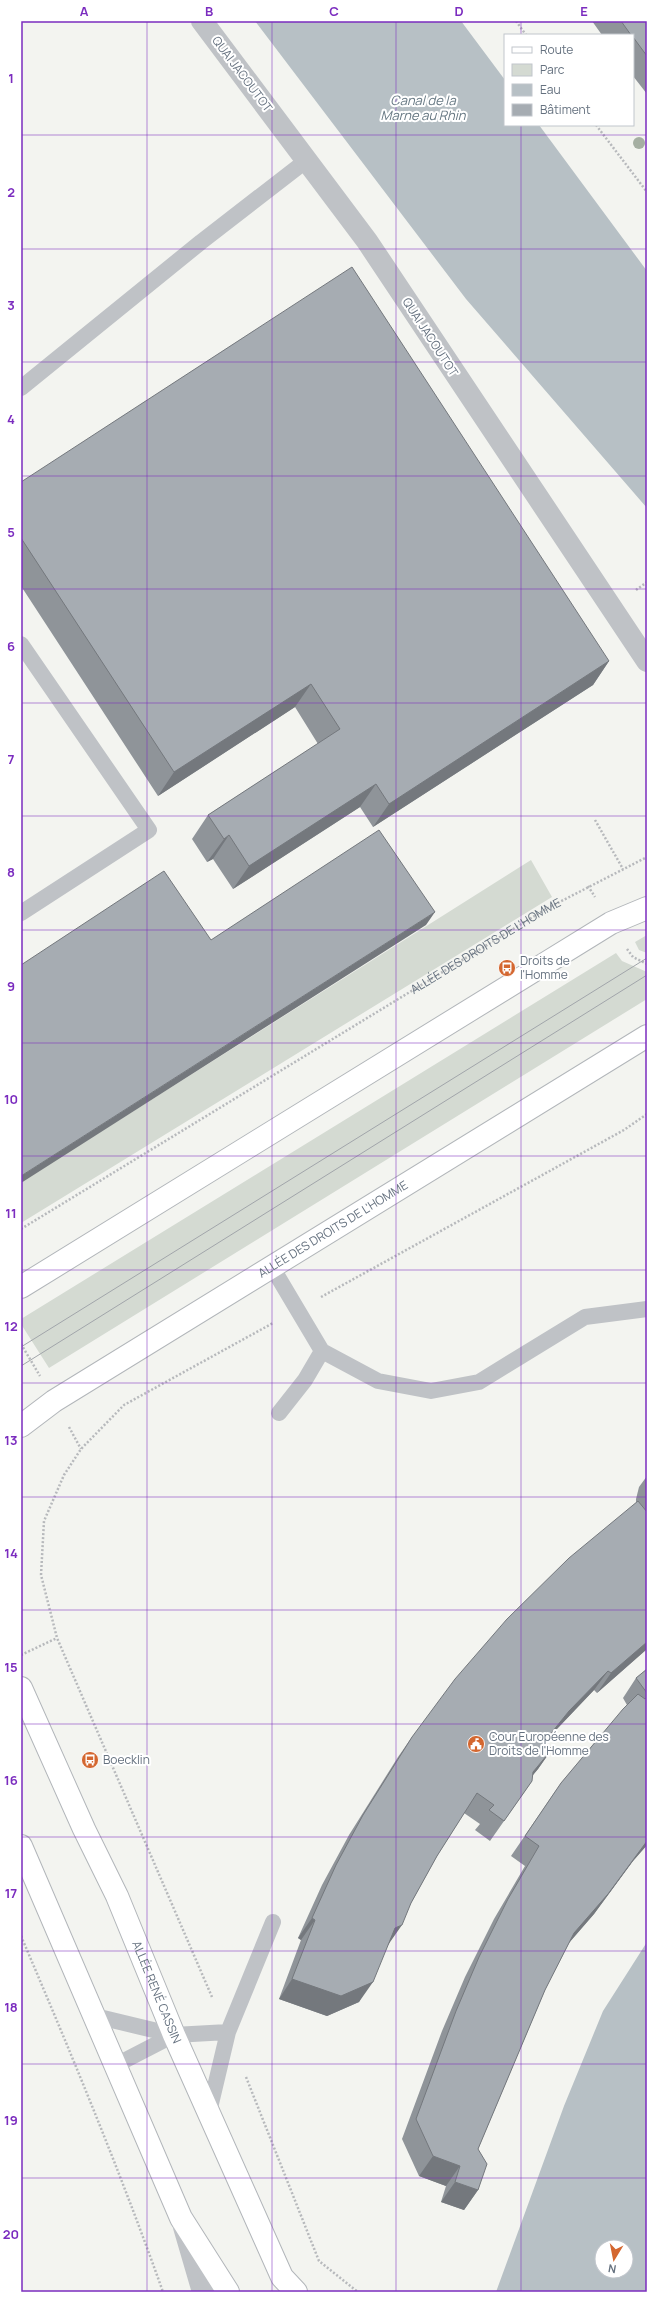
<svg xmlns="http://www.w3.org/2000/svg" width="668" height="2313" viewBox="0 0 668 2313" font-family="Manrope,sans-serif">
	<style>
		.green { fill: #d4dad2 }
		.water { fill: #b7c0c5; fill-rule: evenodd }
		.lines { fill: none; stroke-linecap: round; stroke-linejoin: round }
		.secondary-casing { stroke: #b2b6ba; stroke-width: 24 }
		.path { stroke: #b7b9bc; stroke-width: 2.5; stroke-dasharray: 2 2; stroke-linecap: butt }
		.service { stroke: #bfc2c6; stroke-width: 16 }
		.minor { stroke: #bfc2c6; stroke-width: 22 }
		.tertiary { stroke: #bfc2c6; stroke-width: 22 }
		.secondary { stroke: #fff; stroke-width: 22 }
		.tram { stroke: #a1a5aa; stroke-width: 1 }
		.tree { fill: #a5afa2 }
		.wall { fill: #8f9499 }
		.shaded-wall { fill: #74787d }
		.building { fill: #a6acb2; stroke: #74787d }
		.grid { fill: none; stroke: #7b2cbf; stroke-width: 1; stroke-opacity: 0.55 }
		.labels { text-anchor: middle; stroke-width: 4; stroke-linejoin: round; paint-order: stroke }
		.street-label { font-size: 12px; fill: #65717f; stroke: #fff }
		.poi-label { font-size: 12px; fill: #65717f; stroke: #fff; text-anchor: start }
		.water-label { font-size: 13px; font-style: italic; fill: #667883; stroke: #fff }
		.neatline { fill: none; stroke: #7b2cbf; stroke-width: 1.5 }
		.grid-label { font-size: 13px; text-anchor: middle; font-weight: bold; fill: #7b2cbf }
	</style>
	<rect width="100%" height="100%" fill="#f3f4f0"/>
	<!-- green -->
	<path class="green" d="M531 860 552 897 21 1223V1182Z
		M647 935V953L639 950 635 942Z
		M616 953 622 961 647 972V999L49 1368 21 1324V1319Z"/>
	<!-- water -->
	<path class="water" d="M255 21H461L505 80V125H539L647 271V508L466 299Z
		M647 1942V2292H496L564 2106 603 2011ZM602 2247H626V2271H602Z"/>
	<g class="lines">
		<!-- secondary casing -->
		<g class="secondary-casing">
			<g id="secondary">
				<path d="M21 1287 611 923 647 908"/>
				<path id="s2" d="M21 1426 54 1401 647 1036"/>
				<path id="s3" d="M21 1688 84 1829 117 1896 174 2035 282 2277 296 2292"/>
				<path d="M21 1846 181 2218 228 2292"/>
			</g>
		</g>
		<!-- path -->
		<g class="path">
			<path d="M516 21 526 35"/>
			<path d="M596 125 647 192"/>
			<path d="M636 590 647 582"/>
			<path d="M595 820 623 869"/>
			<path d="M588 886 595 897"/>
			<path d="M627 949 633 957 647 964"/>
			<path id="s1" d="M21 1229 546 909 647 857"/>
			<path d="M321 1297 624 1130 647 1114"/>
			<path d="M21 1344 40 1376"/>
			<path d="M69 1427 81 1449"/>
			<path d="M21 1655 57 1638"/>
			<path d="M21 1936C71 2053 120 2171 163 2292"/>
			<path d="M212 1997 57 1638 41 1575 44 1521 64 1475 81 1449 124 1405 273 1323"/>
			<path d="M246 2077 319 2261 358 2292"/>
		</g>
		<!-- service -->
		<path class="service" d="M21 388 201 242 307 160
			M21 644 149 830 21 913
			M272 1267 322 1351 305 1380 279 1413
			M322 1351 378 1381 431 1391 479 1382 585 1317 647 1309
			M95 2016 174 2035 228 2032
			M116 2065 174 2035
			M209 2112 228 2032 273 1922"/>
		<!-- minor -->
		<path class="minor" d="M202 21 367 241 647 661"/>
		<!-- tertiary -->
		<path class="tertiary" d="M184 2227 203 2292"/>
		<!-- secondary -->
		<use href="#secondary" class="secondary"/>
		<!-- tram -->
		<path class="tram" d="M21 1347 647 958
			M21 1366 647 975"/>
	</g>
	<!-- trees -->
	<circle class="tree" cx="639" cy="143" r="6"/>
	<!-- wall -->
	<path class="wall" d="M592 21H647V94L633 76V35H602Z
		M21 482 609 661 593 685 373 827 360 807 233 889 213 859 207 862 192 839 208 815 318 744 295 707 158 796 21 586Z
		M647 1476V1649L597 1693 594 1690 555 1731 545 1743 552 1749 538 1769 532 1776V1781L490 1841 475 1830 480 1824 464 1813 437 1856 388 1945 359 2002 327 2016 279 1999 301 1940 298 1938 322 1885 349 1835 398 1757 412 1737 636 1503V1499L639 1487Z
		M647 1669V1845L633 1861 594 1914 569 1943 545 1990 478 2149V2190L464 2210 441 2202 446 2186 419 2176 402 2139 442 2031 465 1977 494 1919 525 1866 511 1856 561 1783 627 1705 623 1698 636 1678Z"/>
	<!-- shaded-wall -->
	<path class="shaded-wall" d="M609 661 593 685 373 827 389 804Z
		M311 684 295 707 158 796 174 772Z
		M376 784 360 807 233 889 249 866Z
		M229 835 213 859 207 862 224 839Z
		M435 912 426 925 21 1183V1176Z
		M647 1642V1649L597 1693 611 1673Z
		M608 1671 594 1690 555 1731 530 1762 544 1742 569 1711Z
		M552 1749 538 1769 519 1792 533 1772Z
		M647 1841V1845L633 1861 594 1914 560 1953 574 1933Z
		M312 1918 315 1920 301 1940 298 1938Z
		M402 1925 388 1945 381 1948 395 1928Z
		M292 1979 373 1982 359 2002 327 2016 279 1999Z
		M433 2156 460 2166 446 2186 419 2176Z
		M455 2182 478 2190 464 2210 441 2202Z"/>
	<!-- building -->
	<path class="building" d="M621 21H647V56L633 37V35H631Z
		M352 267 609 661 389 804 376 784 249 866 229 835 224 839 208 815 340 729 311 684 174 772 21 538V482Z
		M379 830 435 912 21 1176V965L164 871 211 940Z
		M638 1501 647 1512V1642L611 1673 608 1671 569 1711 544 1742 552 1749 533 1772 532 1781 504 1821 489 1810 494 1805 477 1793 437 1856 411 1903 402 1925 395 1928 373 1982 341 1996 292 1979 315 1920 312 1918 336 1865 363 1815 412 1737 455 1679 507 1619 569 1558Z
		M647 1669V1693L636 1678Z
		M638 1694 645 1699 647 1697V1841L608 1894 574 1933 545 1990 478 2149 487 2164 478 2190 455 2182 460 2166 433 2156 416 2119 456 2011 479 1957 508 1899 539 1846 525 1836 561 1783 623 1709Z"/>
	<!-- grid -->
	<path class="grid" d="M147 21V2292M272 21V2292M396 21V2292M521 21V35M521 125V2292M21 135H647M21 249H647M21 362H647M21 476H647M21 589H647M21 703H647M21 816H647M21 930H647M21 1043H647M21 1156H647M21 1270H647M21 1383H647M21 1497H647M21 1610H647M21 1724H647M21 1837H647M21 1951H647M21 2064H647M21 2178H647"/>
	<!-- icons -->
	<defs>
		<g id="bus-disc" transform="scale(0.9)"><circle r="9.5" fill="#d46730" stroke="#fff"/><path d="M-5-6H5V4H4V6H2V4H-2V6H-4V4H-5ZM-3.5-4V0h7V-4ZM-3.5 1.2v1.5H-2V1.2ZM2 1.2v1.5H3.5V1.2Z" fill="#fff"/></g>
		<g id="civic-disc" transform="scale(0.9)"><circle r="9.5" fill="#d46730" stroke="#fff"/><path d="M-.6-6.5H3V-4.5H.6V-3L4-1V1h2V6H-6V1h2V-1L-.6-3ZM-1.2 2.5V6h2.4V2.5Z" fill="#fff"/></g>
	</defs>
	<g fill-rule="evenodd">
		<use href="#bus-disc" x="507" y="968"/>
		<use href="#civic-disc" x="476" y="1744"/>
		<use href="#bus-disc" x="90" y="1760"/>
	</g>
	<g class="labels">
		<!-- street labels -->
		<g class="street-label">
			<text transform="translate(242 74) rotate(53)" y="4">QUAI JACOUTOT</text>
			<text transform="translate(430 337) rotate(57)" y="4">QUAI JACOUTOT</text>
			<text dy="4" stroke="none"><textPath href="#s1" startOffset="544">ALLÉE DES DROITS DE L'HOMME</textPath></text>
			<text dy="4" stroke="none"><textPath href="#s2" startOffset="369">ALLÉE DES DROITS DE L'HOMME</textPath></text>
			<text dy="4" stroke="none"><textPath href="#s3" startOffset="333">ALLÉE RENÉ CASSIN</textPath></text>
		</g>
		<!-- poi labels -->
		<g class="poi-label">
			<text x="520" y="965">Droits de<tspan x="520" dy="14">l'Homme</tspan></text>
			<text x="489" y="1741">Cour Européenne des<tspan x="489" dy="14">Droits de l'Homme</tspan></text>
			<text x="103" y="1764">Boecklin</text>
		</g>
		<!-- water labels -->
		<g class="water-label">
			<text x="423" y="105">Canal de la<tspan x="423" dy="15">Marne au Rhin</tspan></text>
		</g>
	</g>
	<!-- border -->
	<rect width="668" height="2313" fill="none" stroke="#ffffff" stroke-width="44"/>
	<!-- legend -->
	<rect x="504" y="34" width="130" height="92" fill="#ffffff" stroke="#c1c6cc"/>
	<rect x="512" y="47" width="20" height="6" fill="#ffffff" stroke="#c1c6cc"/>
	<text x="540" y="54" font-size="12" fill="#65717f">Route</text>
	<rect x="512" y="64" width="20" height="12" fill="#d4dad2" stroke="#c1c6cc"/>
	<text x="540" y="74" font-size="12" fill="#65717f">Parc</text>
	<rect x="512" y="84" width="20" height="12" fill="#b7c0c5" stroke="#c1c6cc"/>
	<text x="540" y="94" font-size="12" fill="#65717f">Eau</text>
	<rect x="512" y="104" width="20" height="12" fill="#a6acb2" stroke="#c1c6cc"/>
	<text x="540" y="114" font-size="12" fill="#65717f">Bâtiment</text>
	<!-- north arrow -->
	<g transform="translate(614 2259) rotate(190)"><circle r="19" fill="#ffffff" stroke="#c1c6cc"/>
	<path d="M0-3L7 15L0 10L-7 15Z" fill="#d46730"/>
	<text y="-6" font-size="11" font-weight="bold" text-anchor="middle" fill="#65717f">N</text>
	</g>
	<rect x="22" y="22" width="624" height="2269" class="neatline"/>
	<g class="grid-label">
		<text x="84" y="16">A</text>
		<text x="209" y="16">B</text>
		<text x="334" y="16">C</text>
		<text x="459" y="16">D</text>
		<text x="584" y="16">E</text>
		<text x="11" y="83">1</text>
		<text x="11" y="197">2</text>
		<text x="11" y="310">3</text>
		<text x="11" y="424">4</text>
		<text x="11" y="537">5</text>
		<text x="11" y="651">6</text>
		<text x="11" y="764">7</text>
		<text x="11" y="877">8</text>
		<text x="11" y="991">9</text>
		<text x="11" y="1104">10</text>
		<text x="11" y="1218">11</text>
		<text x="11" y="1331">12</text>
		<text x="11" y="1445">13</text>
		<text x="11" y="1558">14</text>
		<text x="11" y="1672">15</text>
		<text x="11" y="1785">16</text>
		<text x="11" y="1898">17</text>
		<text x="11" y="2012">18</text>
		<text x="11" y="2125">19</text>
		<text x="11" y="2239">20</text>
	</g>
</svg>
